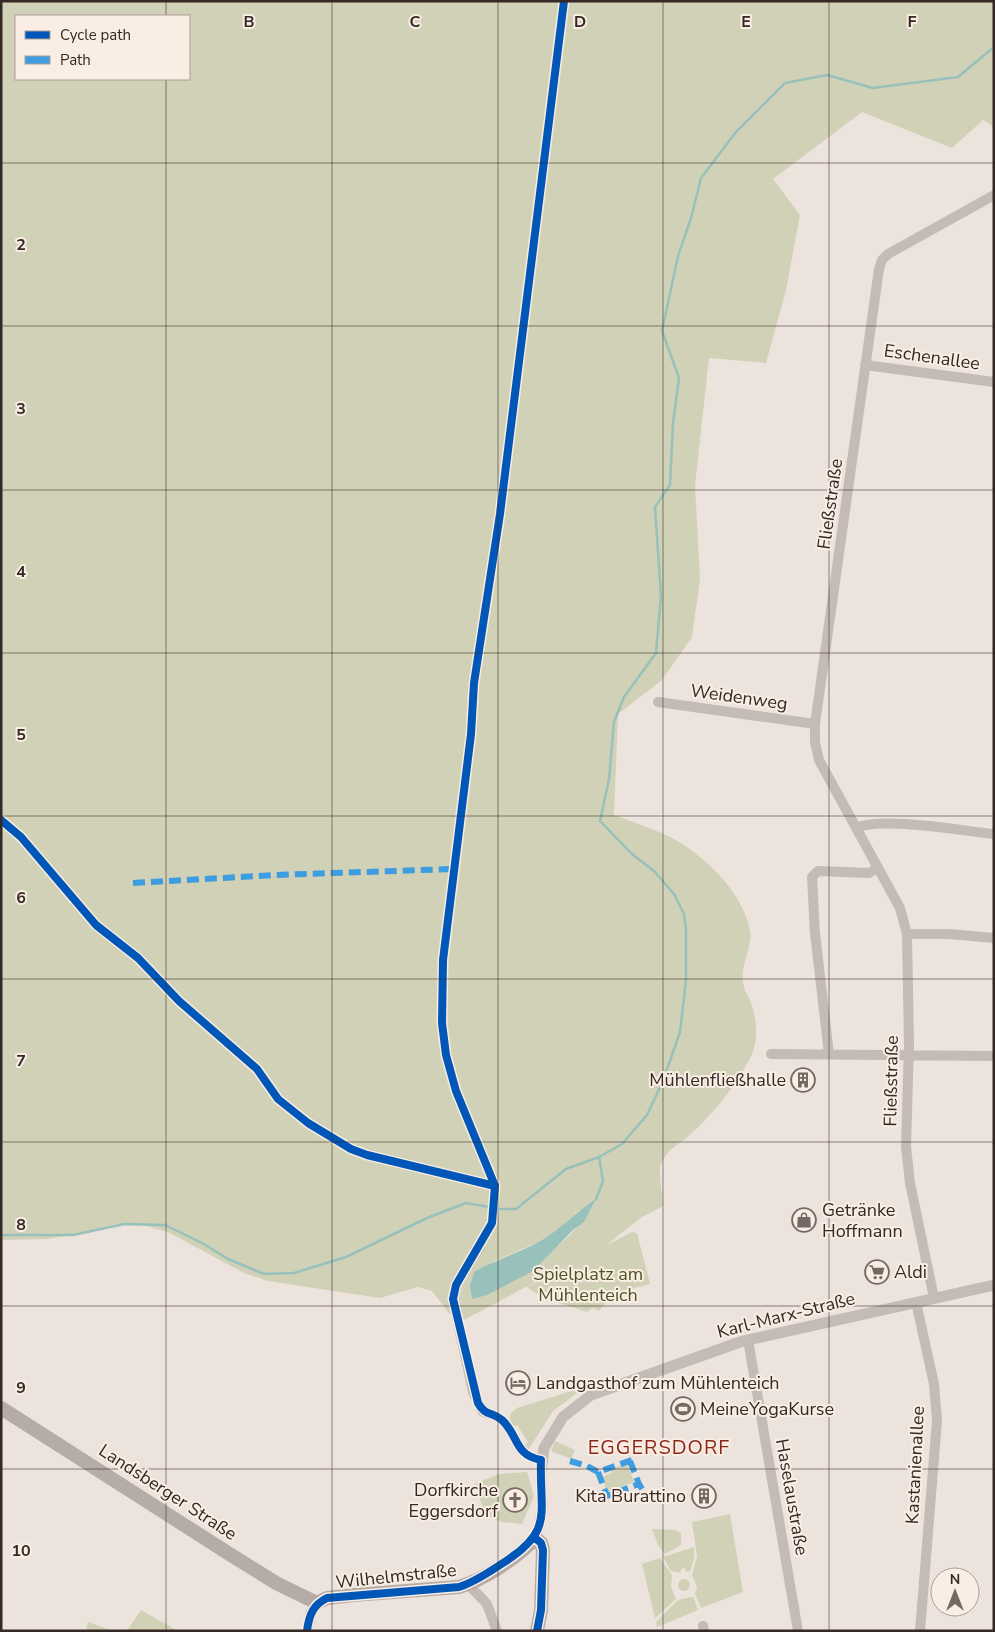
<svg xmlns="http://www.w3.org/2000/svg" width="995" height="1632" viewBox="0 0 995 1632" font-family="'Nunito Sans',sans-serif">
	<style>
		.green { fill: #d0d1b6; fill-rule: evenodd }
		.water { fill: #98c1bb }
		.lines { fill: none; stroke-linecap: round; stroke-linejoin: round }
		.stream { stroke: #98c1bb; stroke-width: 2.5 }
		.minor { stroke: #c5bbb6; stroke-width: 10 }
		.tertiary { stroke: #c5bbb6; stroke-width: 11 }
		.secondary { stroke: #b6aca7; stroke-width: 14 }
		.quiet { stroke: #3e9ce0; stroke-width: 6; stroke-dasharray: 12 6; stroke-linecap: butt }
		.cycleway-casing { stroke: #faede3; stroke-width: 11 }
		.cycleway { stroke: #0057b8; stroke-width: 8 }
		.grid { fill: none; stroke: #352825; stroke-width: 1; stroke-opacity: 0.55 }
		.labels { text-anchor: middle; stroke-width: 4; stroke-linejoin: round; paint-order: stroke }
		.street-label { font-size: 18px; fill: #352825; stroke: #faede3 }
		.poi-label { font-size: 18px; fill: #352825; stroke: #faede3; text-anchor: start }
		.park-label { font-size: 18px; fill: #4a5527; stroke: #faede3 }
		.quarter-label { font-size: 20px; letter-spacing: 1px; fill: #8a2719; stroke: #faede3 }
		.grid-label { font-size: 16px; text-anchor: middle; font-weight: bold; fill: #352825; stroke: #faede3; stroke-width: 4; stroke-linejoin: round; paint-order: stroke }
	</style>
	<rect width="100%" height="100%" fill="#ede3dd"/>
	<!-- green -->
	<path class="green" d="M1 1H994V127L983 120 952 148 862 112 773 179 800 215 786 290 766 363 709 358 695 485 700 579 692 637 662 680 618 714 614 815C637 824 663 831 684 845 712 864 743 895 750 930 753 947 740 965 743 982 744 991 748 995 751 1003 757 1020 759 1042 750 1058 737 1084 716 1110 695 1130 683 1143 664 1149 660 1168 659 1175 663 1197 663 1206L642 1217 604 1247 539 1280 462 1321 449 1313 432 1291 418 1287 380 1298 268 1281 244 1273 168 1232 139 1224H116L80 1234 46 1239 1 1240ZM16 16H189V79H16ZM595 1200C582 1236 520 1275 487 1295L493 1262 538 1242 566 1224 576 1213Z
		M632 1232 637 1233 650 1284 613 1294 599 1311 592 1308 587 1312C567 1305 545 1301 527 1287Z
		M575 1390H581L553 1411 527 1452 523 1446 528 1442 517 1425 511 1428 510 1414 517 1408Z
		M555 1441 575 1450 571 1459 551 1451Z
		M627 1463 634 1482 607 1492 602 1477 612 1473 611 1469Z
		M527 1472 534 1496 522 1524 502 1522 485 1515 475 1484 499 1474Z
		M730 1514 743 1592 701 1608 695 1594 697 1587 692 1575 697 1556 692 1522Z
		M652 1529 675 1530 681 1533V1545L665 1554 658 1545Z
		M694 1547V1559L690 1571 686 1572 685 1568 681 1569V1573L671 1571 663 1557Z
		M660 1558 672 1575 671 1587 676 1599 655 1618 642 1564Z
		M678 1585a6 6 0 1 1 12 0a6 6 0 1 1-12 0Z
		M691 1597 694 1598 698 1610 657 1627 656 1622 678 1600Z
		M141 1610 178 1631H127Z
		M88 1622 114 1631H86Z"/>
	<!-- water -->
	<path class="water" d="M596 1199 584 1222 573 1230 533 1271 487 1295 472 1299 470 1286 474 1272C495 1260 519 1253 540 1241 561 1229 576 1212 596 1199Z"/>
	<g class="lines">
		<!-- stream -->
		<path class="stream" d="M596 1199 603 1181 599 1157
			M1 1235H73L124 1224 165 1225 204 1244 228 1259 264 1274 294 1273 346 1257 427 1218 466 1203 500 1209H516L566 1169 599 1157 622 1144 647 1115 663 1081 680 1032 686 980V930L684 914 674 894 654 871 632 854 600 821 609 779 614 722 624 697 656 653 661 596 655 507 670 485 673 423 679 378 662 331 678 256 691 218 701 178 736 132 785 83 827 75 873 88 958 77 994 47"/>
		<!-- minor -->
		<path class="minor" d="M865 365 994 382
			M658 702 815 724
			M856 828C880 816 963 831 994 834
			M907 934H949L994 938
			M771 1054 994 1056
			M829 1054 815 933 812 877 818 871 869 873 878 868
			M480 1247 456 1285 453 1299 473 1392 482 1411C488 1414 496 1416 501 1419 519 1433 511 1454 541 1460
			M934 1298 910 1183 906 1147 909 1045 907 934 900 908 819 760 815 742V724L879 269 882 260 888 254 994 195
			M916 1302 934 1384 937 1421 920 1631
			M748 1340 798 1631
			M468 1584 487 1604 497 1631
			M703 1626 704 1631"/>
		<!-- tertiary -->
		<path class="tertiary" d="M535 1538 540 1523 542 1508 541 1472 544 1448 563 1417 591 1395 743 1341 994 1285
			M307 1631 311 1613 317 1603"/>
		<!-- secondary -->
		<path class="secondary" d="M1 1408 231 1555 276 1583 317 1603 327 1598 354 1595 459 1587C483 1580 519 1557 535 1538L541 1543 543 1550 541 1610 537 1631"/>
		<!-- quiet -->
		<path class="quiet" d="M133 883 275 875 453 869
			M570 1461 587 1466 598 1472 632 1460
			M630 1461 639 1484
			M598 1472 607 1496 639 1484 642 1489"/>
		<!-- cycleway casing -->
		<g class="cycleway-casing">
			<path id="cycleway" d="M1 820 21 837 96 925 138 958 179 1001 257 1069 278 1099 308 1123 351 1149 367 1155 495 1186
				M535 1538 541 1543 543 1550 541 1610 537 1631
				M307 1631C309 1615 313 1605 327 1598L459 1587C475 1582 489 1572 503 1563 555 1530 539 1514 541 1460 514 1455 519 1436 502 1420 493 1412 485 1416 478 1403L453 1299 456 1285 492 1223 495 1186 456 1091 446 1055 442 1023 443 960 471 734 474 683 500 514 564 1"/>
		</g>
		<!-- cycleway -->
		<use href="#cycleway" class="cycleway"/>
	</g>
	<!-- grid -->
	<path class="grid" d="M166 1V16M332 1V1631M498 1V1631M663 1V1631M829 1V1631M166 79V1631M1 163H994M1 326H994M1 490H994M1 653H994M1 816H994M1 979H994M1 1142H994M1 1306H994M1 1469H994"/>
	<!-- icons -->
	<defs>
		<g id="building-ring" transform="scale(1.25)"><circle r="9.5" fill="#faede3" stroke="#756965" stroke-width="1.5"/><path d="M-4-6H4V6H1V3H-1V6H-4ZM-2.5-4.3h1.7v1.8h-1.7ZM.8-4.3h1.7v1.8H.8ZM-2.5-1h1.7V.8h-1.7ZM.8-1h1.7V.8H.8Z" fill="#756965"/></g>
		<g id="shop-ring" transform="scale(1.25)"><circle r="9.5" fill="#faede3" stroke="#756965" stroke-width="1.5"/><path d="M-5-2.5h2.3a2.7 3.5 0 0 1 5.4 0H5L5.5 6h-11ZM-1.5-2.5h3a1.5 2.3 0 0 0-3 0Z" fill="#756965"/></g>
		<g id="supermarket-ring" transform="scale(1.25)"><circle r="9.5" fill="#faede3" stroke="#756965" stroke-width="1.5"/><path d="M-6-5.5h2.5l.6 2H6L4.5 2H-2.5L-4.4-4H-6ZM-1.5 3.2a1.3 1.3 0 1 0 .1 0ZM3 3.2a1.3 1.3 0 1 0 .1 0Z" fill="#756965"/></g>
		<g id="hotel-ring" transform="scale(1.25)"><circle r="9.5" fill="#faede3" stroke="#756965" stroke-width="1.5"/><path d="M-6-4.5h1.5V1H6V5H4.5V3h-9V5H-6ZM-4 0a1.8 1.8 0 1 1 3.6 0ZM.5 0V-2.5h3Q6-2.5 6 0Z" fill="#756965"/></g>
		<g id="stadium-ring" transform="scale(1.25)"><circle r="9.5" fill="#faede3" stroke="#756965" stroke-width="1.5"/><path d="M0-5a6.5 5 0 1 0 0 10a6.5 5 0 1 0 0-10ZM-3.5-1.8h7v3.6h-7Z" fill="#756965"/></g>
		<g id="church-ring" transform="scale(1.25)"><circle r="9.5" fill="#faede3" stroke="#756965" stroke-width="1.5"/><path d="M-1.2-6h2.4v3.5h3.3v2.4h-3.3V6h-2.4V-.1h-3.3v-2.4h3.3Z" fill="#756965"/></g>
	</defs>
	<g fill-rule="evenodd">
		<use href="#building-ring" x="803" y="1080"/>
		<use href="#shop-ring" x="804" y="1220"/>
		<use href="#supermarket-ring" x="877" y="1272"/>
		<use href="#hotel-ring" x="518" y="1383"/>
		<use href="#stadium-ring" x="683" y="1409"/>
		<use href="#building-ring" x="704" y="1496"/>
		<use href="#church-ring" x="515" y="1500"/>
	</g>
	<g class="labels">
		<!-- street labels -->
		<g class="street-label">
			<text transform="translate(932 357) rotate(8)" y="6">Eschenallee</text>
			<text transform="translate(830 504) rotate(-82)" y="6">Fließstraße</text>
			<text transform="translate(739 697) rotate(8)" y="6">Weidenweg</text>
			<text transform="translate(891 1081) rotate(-89)" y="6">Fließstraße</text>
			<text transform="translate(786 1315) rotate(-14)" y="6">Karl-Marx-Straße</text>
			<text transform="translate(915 1465) rotate(-87)" y="6">Kastanienallee</text>
			<text transform="translate(168 1492) rotate(33)" y="6">Landsberger Straße</text>
			<text transform="translate(792 1497) rotate(80)" y="6">Haselaustraße</text>
			<text transform="translate(396 1576) rotate(-6)" y="6">Wilhelmstraße</text>
		</g>
		<!-- poi labels -->
		<g class="poi-label">
			<text x="786" y="1086" text-anchor="end">Mühlenfließhalle</text>
			<text x="822" y="1216">Getränke<tspan x="822" dy="21">Hoffmann</tspan></text>
			<text x="894" y="1278">Aldi</text>
			<text x="536" y="1389">Landgasthof zum Mühlenteich</text>
			<text x="700" y="1415">MeineYogaKurse</text>
			<text x="498" y="1496" text-anchor="end">Dorfkirche<tspan x="498" dy="21">Eggersdorf</tspan></text>
			<text x="686" y="1502" text-anchor="end">Kita Burattino</text>
		</g>
		<!-- park labels -->
		<g class="park-label">
			<text x="588" y="1280">Spielplatz am<tspan x="588" dy="21">Mühlenteich</tspan></text>
		</g>
		<!-- quarter labels -->
		<g class="quarter-label">
			<text x="659" y="1454">EGGERSDORF</text>
		</g>
	</g>
	<g class="grid-label">
		<text x="249" y="27">B</text>
		<text x="415" y="27">C</text>
		<text x="580" y="27">D</text>
		<text x="746" y="27">E</text>
		<text x="912" y="27">F</text>
		<text x="21" y="250">2</text>
		<text x="21" y="414">3</text>
		<text x="21" y="577">4</text>
		<text x="21" y="740">5</text>
		<text x="21" y="903">6</text>
		<text x="21" y="1066">7</text>
		<text x="21" y="1230">8</text>
		<text x="21" y="1393">9</text>
		<text x="21" y="1556">10</text>
	</g>
	<!-- border -->
	<rect width="995" height="1632" fill="none" stroke="#352825" stroke-width="5"/>
	<!-- legend -->
	<rect x="15" y="15" width="175" height="65" fill="#faede3" stroke="#ab9e97"/>
	<rect x="25" y="31" width="25" height="8" fill="#0057b8" stroke="#ab9e97"/>
	<text x="60" y="40" font-size="15" fill="#352825">Cycle path</text>
	<rect x="25" y="56" width="25" height="8" fill="#3e9ce0" stroke="#ab9e97"/>
	<text x="60" y="65" font-size="15" fill="#352825">Path</text>
	<!-- north arrow -->
	<g transform="translate(955 1592)"><circle r="24" fill="#faede3" stroke="#ab9e97"/>
	<path d="M0-4L9 19L0 12L-9 19Z" fill="#756965"/>
	<text y="-8" font-size="14" font-weight="bold" text-anchor="middle" fill="#352825">N</text>
	</g>
</svg>
